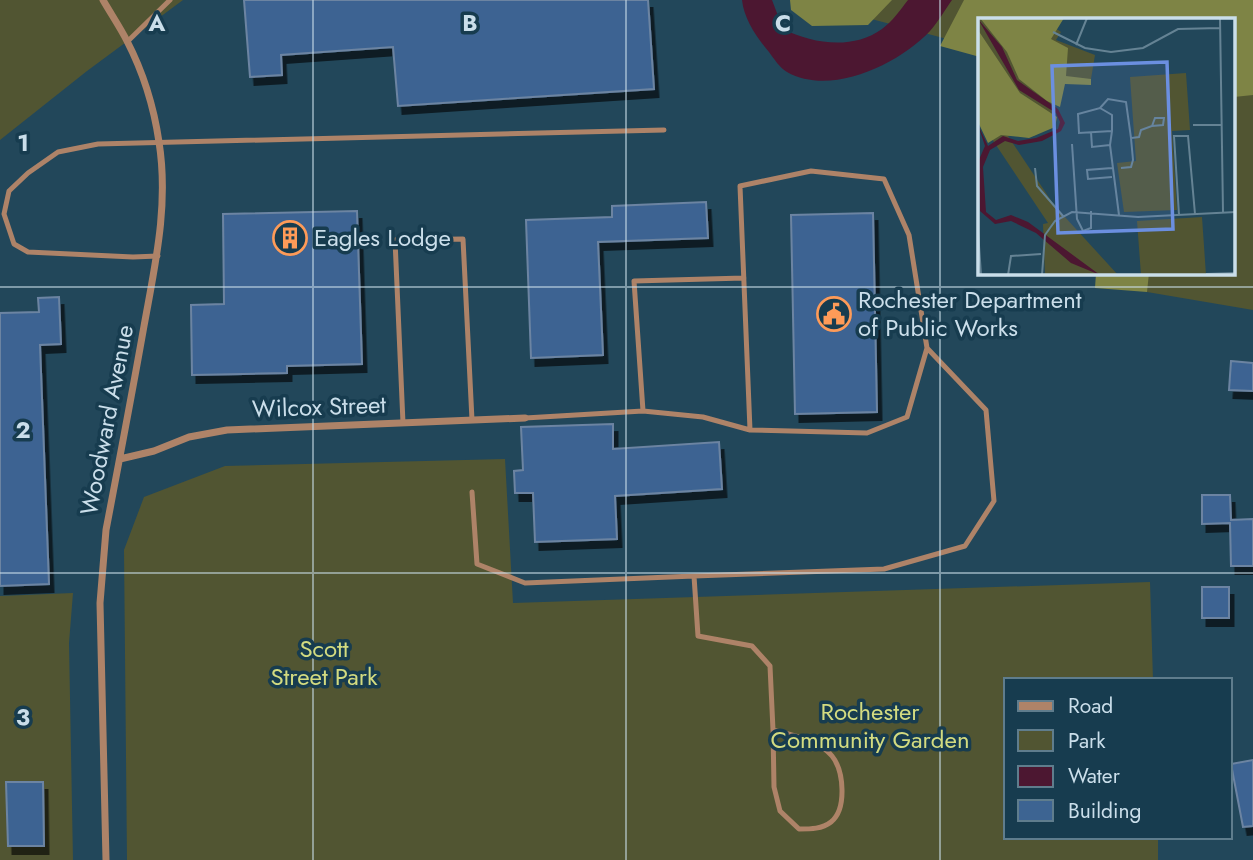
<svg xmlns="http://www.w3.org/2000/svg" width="1253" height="860" viewBox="0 0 1253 860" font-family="Jost,sans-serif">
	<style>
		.green { fill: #515532 }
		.forest { fill: #7e8445 }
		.water { fill: #4c1731 }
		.building { fill: #3d6492; stroke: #6c84a2; stroke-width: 2; filter: url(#shadow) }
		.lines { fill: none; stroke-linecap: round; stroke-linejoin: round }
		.lane { stroke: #ae8368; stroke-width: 5 }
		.street { stroke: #ae8368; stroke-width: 7 }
		.grid { fill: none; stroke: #cadeea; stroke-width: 2; stroke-opacity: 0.55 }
		.labels { text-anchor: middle; stroke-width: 7; stroke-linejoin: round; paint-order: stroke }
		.poi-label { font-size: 24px; fill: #cadeea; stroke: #173c4f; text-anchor: start }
		.street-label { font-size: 24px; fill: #cadeea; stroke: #173c4f }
		.park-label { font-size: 24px; fill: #d3db80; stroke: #173c4f }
		.inset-road { fill: none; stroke: #658394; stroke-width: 2 }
		.view { fill: #6b8fe0; fill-opacity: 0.15; stroke: #6b8fe0; stroke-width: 3.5 }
		.inset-edge { fill: none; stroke: #cadeea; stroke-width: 3.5 }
		.grid-label { font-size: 23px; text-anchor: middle; font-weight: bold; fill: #cadeea; stroke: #173c4f; stroke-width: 7; stroke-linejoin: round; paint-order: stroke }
	</style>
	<defs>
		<filter id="shadow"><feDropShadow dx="4.5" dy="8" stdDeviation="0" flood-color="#0009"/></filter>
	</defs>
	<rect width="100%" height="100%" fill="#22475a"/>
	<!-- green -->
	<path class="green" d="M0 0H183L87 71 0 140Z
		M805 0H1253V310L1147 292 1146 273H1234V19H980L966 44 807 2Z
		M505 459 513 603 1150 582 1153 680H1006V837H1158V860H127L124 550 144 497 225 466Z
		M73 593 69 643 73 860H0V596Z"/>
	<!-- forest -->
	<path class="forest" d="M790 0H892L868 25 812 26 791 10Z
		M964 0H1253V95L1234 97V19H980V57L940 46Z
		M1096 273H1149L1147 292 1095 288Z"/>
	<!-- water -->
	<path class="water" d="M742 0H772L783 29C813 44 853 50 882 29 893 21 900 10 908 0H952C945 10 938 22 930 31 899 64 831 97 787 72 780 68 774 59 769 52 757 38 744 19 742 0Z"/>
	<!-- building -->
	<path class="building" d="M244 0H648L654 89 398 106 393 47 281 55 282 75 250 77Z
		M706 202 708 238 598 242 603 355 531 358 526 220 612 217V206Z
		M357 211 362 364 287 366V373L192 375 191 305 224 304 223 214Z
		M873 213 877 412 795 414 791 215Z
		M59 297 61 344 40 345 49 584 0 586V313L39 312 38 298Z
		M1231 361 1253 363V391L1229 390Z
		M613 424V449L719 442 722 489 615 496 617 539 535 542 533 493H515L514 471 523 470 521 427Z
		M1202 495H1230L1231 520 1253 519V566H1231L1230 523 1202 524Z
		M1202 587H1229V618H1202Z
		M1253 760V826L1243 827 1231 764Z
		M6 782H43L44 846H8Z"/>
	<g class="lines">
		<!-- lane -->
		<path class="lane" d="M127 42 170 0
			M158 256 133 257 28 252 14 244 4 214 9 191 28 173 58 152 98 144 664 130
			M643 411 634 281 744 278
			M525 418 643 411 703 417 750 430 867 433 907 417 927 348 909 235 884 179 811 171 740 186 750 430
			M403 423 395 240 463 239 472 420
			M472 492 477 564 525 583 694 576 698 636 752 646 770 666 773 730C791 735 819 740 832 756 844 771 847 809 831 822 822 829 811 829 799 829L780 811 774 787 773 730
			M694 576 884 569 965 546 994 501 986 410 927 348"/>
		<!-- street -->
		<path class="street" d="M103 0C111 14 120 27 127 41 143 72 154 108 159 142 169 205 155 265 144 326 132 394 119 462 106 530L100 603 106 860
			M120 459 154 451 189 437 227 430 525 418"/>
	</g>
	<!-- grid -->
	<path class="grid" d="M313 0V860M626 0V860M940 0V860M0 287H1253M0 573H1253"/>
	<!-- icons -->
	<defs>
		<g id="building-ring" transform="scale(1.75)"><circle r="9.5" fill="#173c4f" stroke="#fe9b58" stroke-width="1.5"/><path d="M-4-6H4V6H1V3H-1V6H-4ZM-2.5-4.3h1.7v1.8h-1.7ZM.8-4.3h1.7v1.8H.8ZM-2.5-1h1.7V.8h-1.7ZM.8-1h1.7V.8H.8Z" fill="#fe9b58"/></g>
		<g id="civic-ring" transform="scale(1.75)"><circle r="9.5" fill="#173c4f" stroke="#fe9b58" stroke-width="1.5"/><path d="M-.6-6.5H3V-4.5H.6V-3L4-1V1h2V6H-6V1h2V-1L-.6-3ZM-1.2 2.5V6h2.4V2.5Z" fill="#fe9b58"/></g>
	</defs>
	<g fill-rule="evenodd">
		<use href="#building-ring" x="290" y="238"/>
		<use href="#civic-ring" x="834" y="314"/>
	</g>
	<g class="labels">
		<!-- poi labels -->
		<g class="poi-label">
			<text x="314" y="246">Eagles Lodge</text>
			<text x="858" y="308">Rochester Department<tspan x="858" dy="28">of Public Works</tspan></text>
		</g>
		<!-- street labels -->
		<g class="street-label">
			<text transform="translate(319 407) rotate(-2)" y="8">Wilcox Street</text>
			<text transform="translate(107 420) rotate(-79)" y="8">Woodward Avenue</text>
		</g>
		<!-- park labels -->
		<g class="park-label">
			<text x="324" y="657">Scott<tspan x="324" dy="28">Street Park</tspan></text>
			<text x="870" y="720">Rochester<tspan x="870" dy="28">Community Garden</tspan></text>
		</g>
	</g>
	<!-- overview -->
	<g transform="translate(978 18)">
		<rect width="257" height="257" fill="#22475a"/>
		<path d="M0 0H85L77 10 83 14 78 22 117 37 113 61 79 63 76 107 56 118H30L76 187 140 257H67L65 206 70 205 0 100ZM208 55 212 112 194 113 199 192 146 194 139 145 158 143 152 59ZM224 199 228 257H163L159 203Z" fill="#515532"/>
		<path d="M2 0H86L73 21 90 30 88 58 113 61V67L87 66 82 89 69 83 41 61 29 34ZM0 12 42 75 79 99 77 109 51 120 23 117 10 125 0 104Z" fill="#7e8445"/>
		<path d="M0 1 24 29 39 62 80 91 87 105 83 113 64 123 41 127 27 123 12 132 5 149 8 194 18 202 33 197 50 204 122 257 93 245 58 215 33 203 17 206 2 193 0 144 7 128 0 107 10 128 25 118 40 123 58 120 80 111 82 104 78 95 41 72Z" fill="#4c1731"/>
		<path class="inset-road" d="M242 0 245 194M75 14 107 30 133 34 165 30 200 11 242 10M98 27 109 0M122 90 130 81 148 84 153 120M215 107H244M134 113 101 115 100 96 122 90 134 97V113L132 127 141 197M113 114 114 129 132 127M94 126 99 201 105 213 113 210V193M57 150 59 168 85 198M134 150 109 152 110 161 134 159M143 150 153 149 155 142 153 120 161 119 163 112 174 108 177 100H186L185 107 174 108M201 197 196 118H210L217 196M0 213 3 257M228 256 258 255M30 257 33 238 63 236M64 257 67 217 77 203 94 194 160 199 258 194"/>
		<path class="view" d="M189 44 195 211 80 215 74 48Z"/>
		<rect width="257" height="257" class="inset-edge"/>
	</g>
	<g class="grid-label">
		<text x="157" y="31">A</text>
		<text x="470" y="31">B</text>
		<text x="783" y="31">C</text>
		<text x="23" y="151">1</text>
		<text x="23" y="438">2</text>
		<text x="23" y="725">3</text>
	</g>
	<!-- legend -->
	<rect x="1004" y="678" width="228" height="161" fill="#173c4f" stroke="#5f7d8d" stroke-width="2"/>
	<rect x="1018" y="701" width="35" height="10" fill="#ae8368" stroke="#5f7d8d" stroke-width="2"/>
	<text x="1068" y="713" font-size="21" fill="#cadeea">Road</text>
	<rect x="1018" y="730" width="35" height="21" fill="#515532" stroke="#5f7d8d" stroke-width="2"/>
	<text x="1068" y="748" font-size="21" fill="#cadeea">Park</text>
	<rect x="1018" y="766" width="35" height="21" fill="#4c1731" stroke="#5f7d8d" stroke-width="2"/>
	<text x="1068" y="783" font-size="21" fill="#cadeea">Water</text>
	<rect x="1018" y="800" width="35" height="21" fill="#3d6492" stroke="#5f7d8d" stroke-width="2"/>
	<text x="1068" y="818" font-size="21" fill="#cadeea">Building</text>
</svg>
